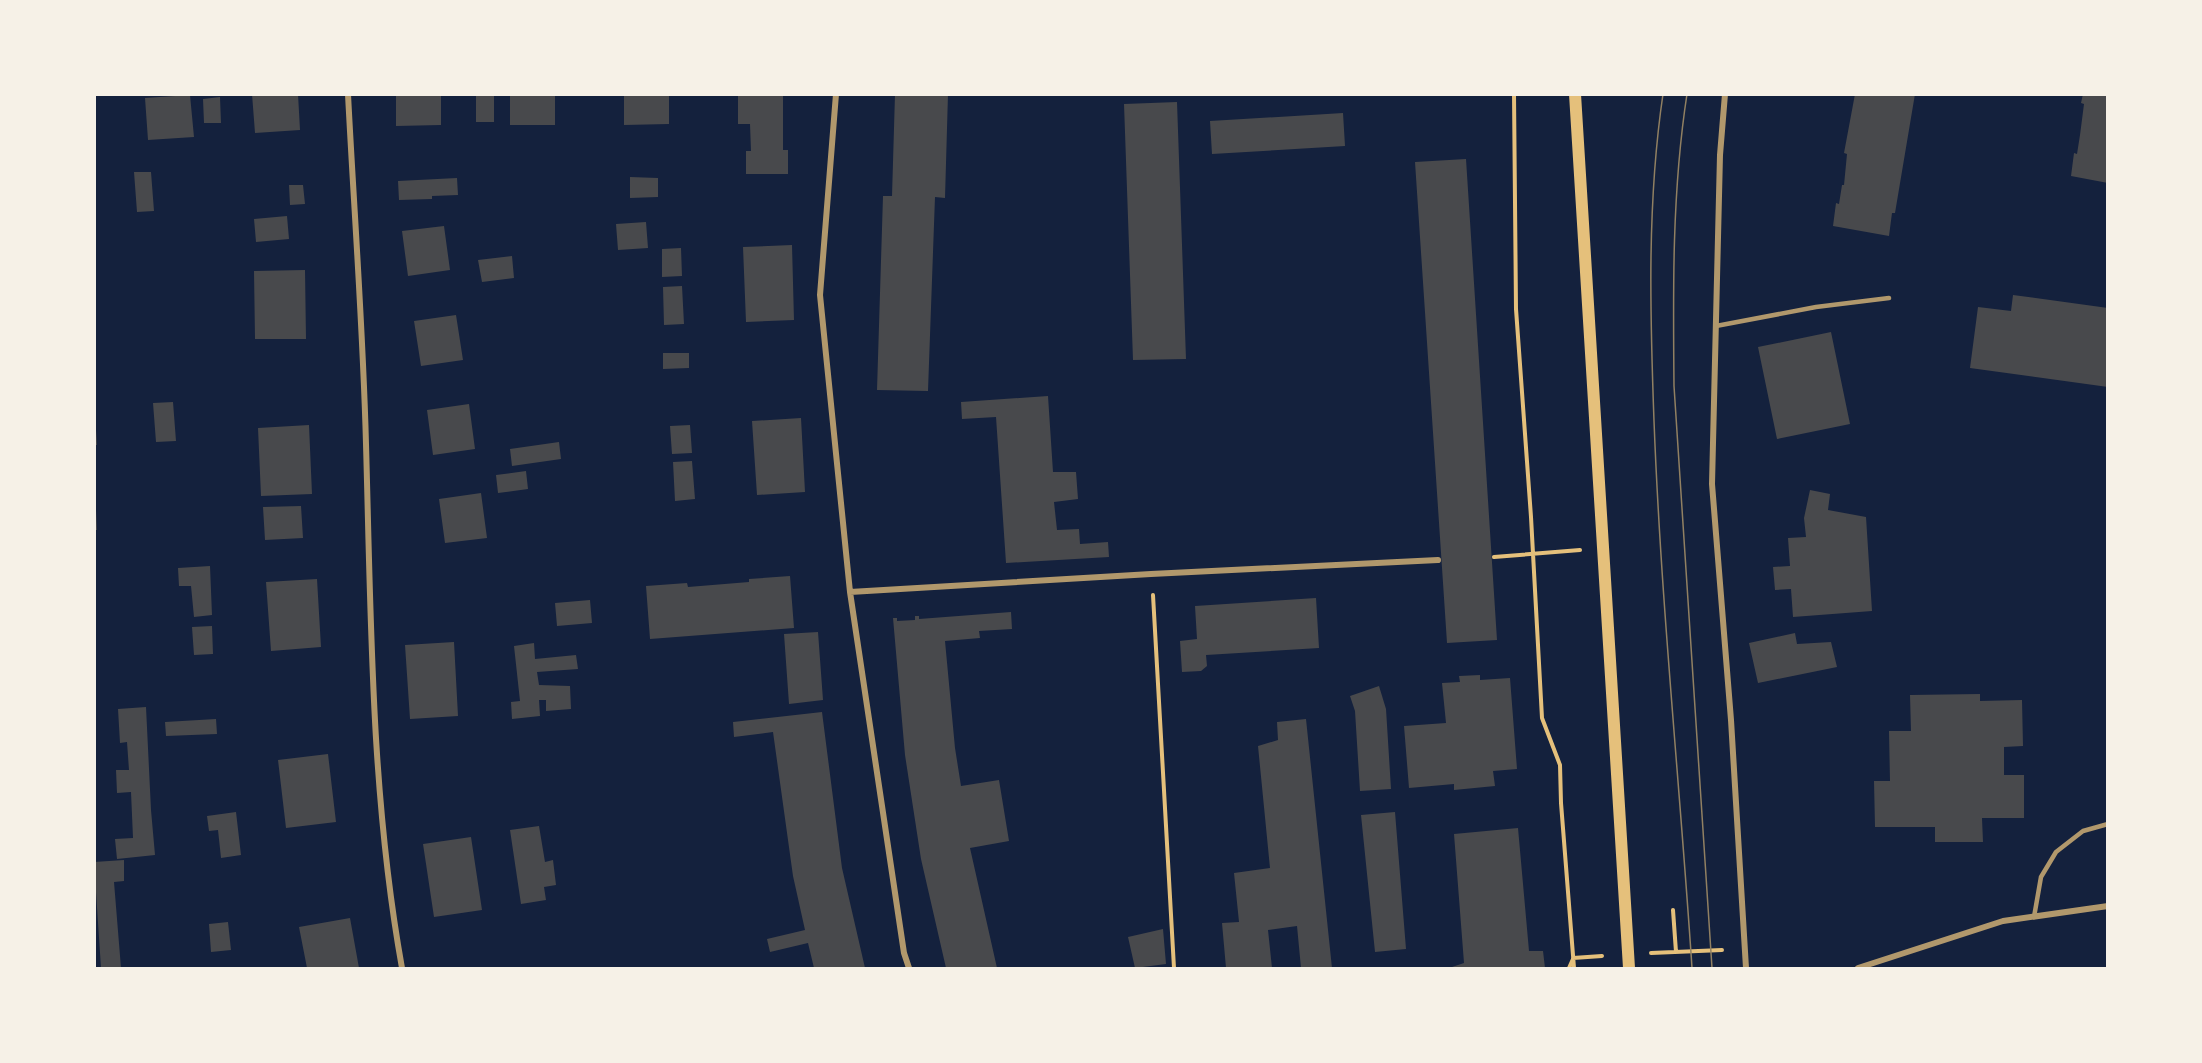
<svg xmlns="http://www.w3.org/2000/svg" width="2202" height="1063" viewBox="0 0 2202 1063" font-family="Barlow,sans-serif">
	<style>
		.building { fill: #48494c }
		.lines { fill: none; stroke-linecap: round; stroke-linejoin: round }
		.path { stroke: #e5c07b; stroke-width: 4 }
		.service { stroke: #b1986c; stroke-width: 4.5 }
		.minor { stroke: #b1986c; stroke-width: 6 }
		.secondary { stroke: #e5c07b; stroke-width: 12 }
		.tram { stroke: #918062; stroke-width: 1.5 }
	</style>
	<rect width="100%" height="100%" fill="#14213d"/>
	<!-- building -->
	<path class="building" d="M252 94H298L300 130 255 133Z
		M396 94H441V125L396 126Z
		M476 94H494V122H476Z
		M510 94H555V125H510Z
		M624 94H669V124L624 125Z
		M738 94H783V150H788V174H746V151H751L750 124H738Z
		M895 94H948L945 198 935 197 928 391 877 390 883 196H892Z
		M1855 94H1915L1895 213H1892L1889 236 1833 226 1836 203 1839 204 1842 185H1844L1847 154 1844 153Z
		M2083 94H2108V183L2071 176 2074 153 2077 154 2080 135 2084 104 2081 103Z
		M190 95 194 137 148 140 145 98Z
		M220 97 221 123H204L203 99Z
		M1177 102 1186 359 1133 360 1124 104Z
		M1343 113 1345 146 1212 154 1210 121Z
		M1466 159 1497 640 1447 643 1415 162Z
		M134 172H151L154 211 137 212Z
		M630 177 658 178V197L630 198Z
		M457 178 458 195 432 196V199L399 200 398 181Z
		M289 185H303L305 204 290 205Z
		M287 216 289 239 256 242 254 219Z
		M646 222 648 248 618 250 616 224Z
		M444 226 450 270 408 276 402 231Z
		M792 245 794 320 746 322 743 247Z
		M681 248 682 276 662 277V249Z
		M512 256 514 278 482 282 478 260Z
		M305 270 306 339H255L254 271Z
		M682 286 684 324 664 325 663 287Z
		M2013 295 2108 308V387L1970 368 1978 307 2011 311Z
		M456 315 463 360 421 366 414 321Z
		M1831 332 1850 424 1777 439 1758 347Z
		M663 353H689V368L663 369Z
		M1048 396 1053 472H1076L1078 499 1054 502 1057 530 1079 529 1080 544 1108 542 1109 557 1006 563 996 417 962 419 961 402Z
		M173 402 176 441 156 442 153 403Z
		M469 404 475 449 433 455 427 410Z
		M801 418 805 492 757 495 752 421Z
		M309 425 312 494 261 496 258 428Z
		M690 425 692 453 672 454 670 426Z
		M94 430H96L97 445H94Z
		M559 442 561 459 512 466 510 449Z
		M692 461 695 499 675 501 673 462Z
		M526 471 528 489 498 493 496 475Z
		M1810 490 1830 494 1828 510 1866 517 1872 611 1793 617 1791 589 1775 590 1773 567 1790 566 1788 538 1806 537 1804 518Z
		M481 493 487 538 445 543 439 499Z
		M301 506 303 538 265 540 263 507Z
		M94 510H96L97 530H94Z
		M210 566 212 615 194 617 191 586H179L178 568Z
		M790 576 794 628 650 639 646 586 687 583 688 587 749 582V579Z
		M317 579 321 647 271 651 266 582Z
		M1316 598 1319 648 1206 655 1207 666 1201 671 1182 672 1180 641 1197 639 1195 606Z
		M590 600 592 623 557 626 555 603Z
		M1011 612 1012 629 979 631 980 638 945 641 955 748 961 786 999 780 1009 841 970 848 997 968H946L921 859 905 755 893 618H897V621L915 620V616H919V619Z
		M212 626 213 654 194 655 192 627Z
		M818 632 823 700 789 704 784 634Z
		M1795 633 1797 644 1831 642 1837 667 1758 683 1749 643Z
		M454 642 458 716 410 719 405 645Z
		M534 643 535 659 576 655 578 669 537 672 539 685 570 686 571 709 546 711V700H539L540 716 512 719 511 702 520 701 514 646Z
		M1480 675V680L1510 678 1517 769 1493 771 1495 786 1454 790V784L1409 788 1404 726 1446 723 1442 683 1460 682 1459 676Z
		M1379 686 1386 709 1391 789 1360 791 1355 711 1350 696Z
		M1980 694V701L2022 700 2023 746 2004 747V775H2024V818H1982L1983 842H1935V827H1875L1874 781H1890L1889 731H1911L1910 695Z
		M146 707 151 810 155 855 117 859 115 839 133 838 131 792 117 793 116 770H129L127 742 120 743 118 709Z
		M822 712 842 868 865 968H814L808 943 770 952 767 939 805 930 793 876 773 732 734 737 733 722Z
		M216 719 217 734 166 736 165 722Z
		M1306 719 1332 968H1301L1297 926 1268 930 1272 968H1226L1222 923 1239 922 1234 873 1270 868 1258 746 1278 740 1277 722Z
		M328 754 336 822 286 828 278 760Z
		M236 812 241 855 221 858 218 830 209 831 207 816Z
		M1395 812 1406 949 1375 952 1361 815Z
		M539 826 545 862 553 860 556 885 544 887 546 900 521 904 510 830Z
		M1518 828 1529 951H1543L1545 968H1449L1464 963 1454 834Z
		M471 837 482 910 434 917 423 844Z
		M124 860V881L114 882 121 968H101L94 862Z
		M350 918 359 968H307L299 927Z
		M228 922 231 950 211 952 209 924Z
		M1163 929 1166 964 1135 968 1128 937Z"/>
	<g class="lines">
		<!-- path -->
		<path class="path" d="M1514 94 1516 309 1531 517 1542 718 1560 765 1561 803 1574 968
			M1494 557 1580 550
			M1153 595 1174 968
			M1673 910 1676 952
			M1651 953 1722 950
			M1573 958 1602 956
			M1569 968 1573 959"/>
		<!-- service -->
		<path class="service" d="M1716 326 1816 307 1889 298
			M2034 917 2041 877 2056 852 2083 831 2108 824"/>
		<!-- minor -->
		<path class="minor" d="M348 94C354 211 363 327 366 444 371 619 371 796 402 968
			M836 94 820 295 850 592 904 953 909 968
			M1725 94 1720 155 1712 484 1731 720 1746 968
			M850 592 1151 574 1438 560
			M1858 968 2003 921 2108 906"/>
		<!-- secondary -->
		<path class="secondary" d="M1575 94 1629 968"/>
		<!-- tram -->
		<path class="tram" d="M1663 94C1647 202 1650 312 1654 421 1661 604 1680 786 1692 968
			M1687 94C1672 191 1673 289 1674 386L1712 968"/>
	</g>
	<!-- border -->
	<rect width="2202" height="1063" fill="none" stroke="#f6f1e7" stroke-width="192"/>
</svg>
